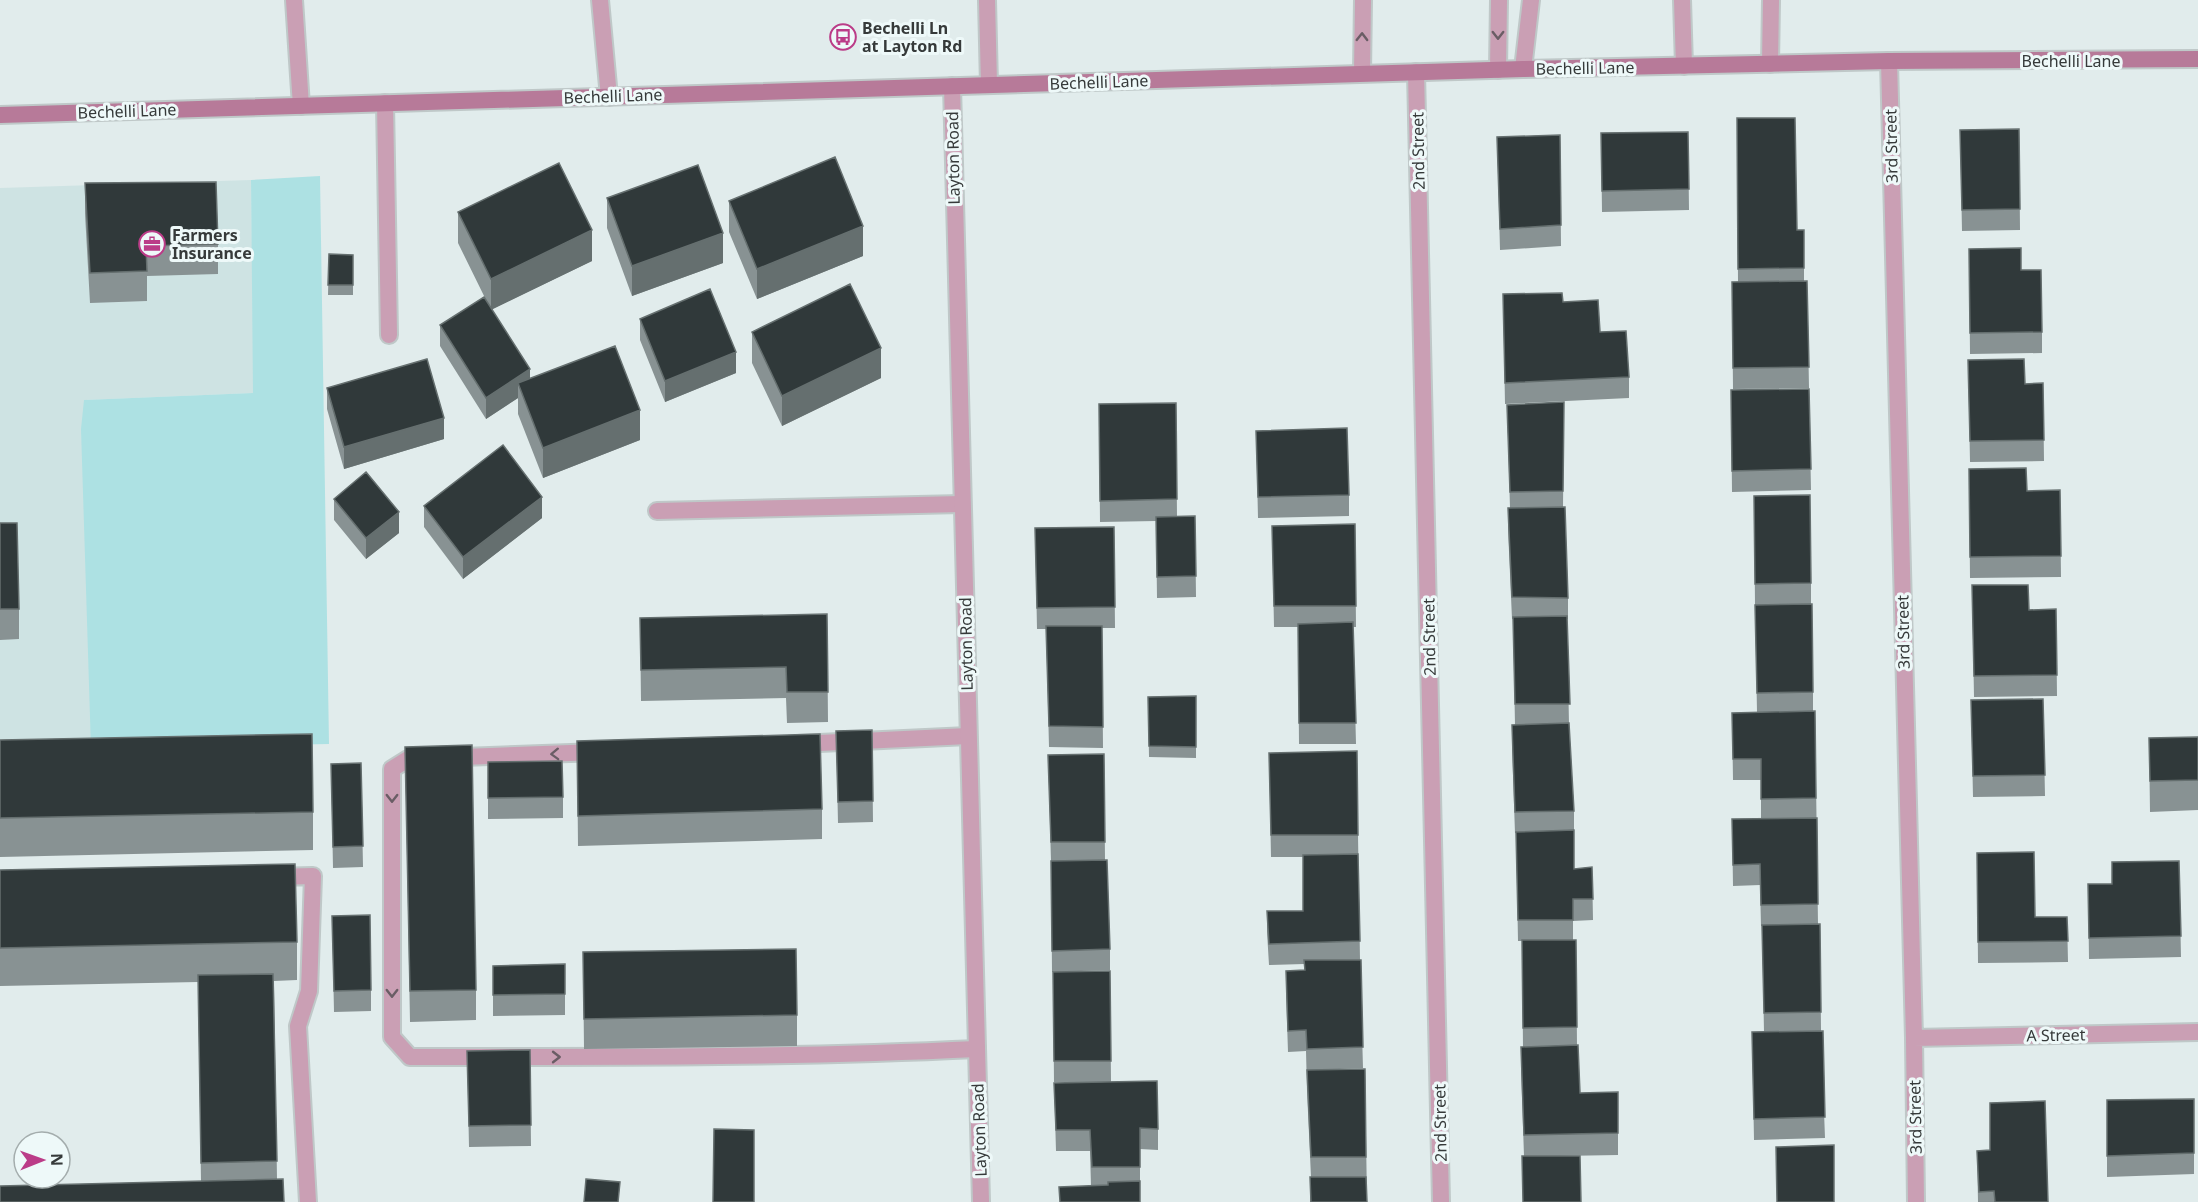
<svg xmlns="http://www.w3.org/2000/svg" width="2198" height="1202" viewBox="0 0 2198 1202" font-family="'Noto Sans',sans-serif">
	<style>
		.built { fill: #cee3e3 }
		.green { fill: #ade1e3 }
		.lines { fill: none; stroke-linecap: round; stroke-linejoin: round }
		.service-casing { stroke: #bfc8c8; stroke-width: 20 }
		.minor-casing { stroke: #bfc8c8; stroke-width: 20 }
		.secondary-casing { stroke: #bfc8c8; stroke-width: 20 }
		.service { stroke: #ca9fb4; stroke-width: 16 }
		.minor { stroke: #ca9fb4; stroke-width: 16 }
		.secondary { stroke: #b77a99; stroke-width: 16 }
		.wall { fill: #889293 }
		.shaded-wall { fill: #656f6f }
		.building { fill: #30393a; stroke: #656f6f; stroke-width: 1.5 }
		.oneway { stroke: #6a5d65 }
		.labels { text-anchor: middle; stroke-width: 6; stroke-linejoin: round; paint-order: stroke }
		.poi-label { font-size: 16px; font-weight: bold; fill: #363a3a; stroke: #eef9f9; text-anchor: start }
		.street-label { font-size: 16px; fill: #363a3a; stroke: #eef9f9 }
	</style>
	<rect width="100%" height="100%" fill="#e1ecec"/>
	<!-- built -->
	<path class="built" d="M251 180 254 393 84 400 95 643 91 749 0 751V188Z"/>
	<!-- green -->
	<path class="green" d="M320 176 329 744 91 749 81 429 84 400 253 393 251 180Z"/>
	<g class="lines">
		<!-- service casing -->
		<g class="service-casing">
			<path id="service" d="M294 0 301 106
				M600 0 609 97
				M987 0 989 85
				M1682 0 1684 66
				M1770 64 1771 0
				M1523 69 1531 0
				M1498 70 1499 0
				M1362 73 1363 0
				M385 103 389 335
				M657 511 962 504
				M798 744 968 736
				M598 752 408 759 392 769V1037L410 1057C599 1057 788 1058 977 1049
				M274 877 313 876 309 991 298 1026 308 1202"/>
		</g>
		<!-- minor casing -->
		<g class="minor-casing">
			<path id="minor" d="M1889 61 1914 1038 1916 1202
				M1416 72 1441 1202
				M952 86 981 1202
				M1914 1038 2198 1032"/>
		</g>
		<!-- secondary casing -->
		<g class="secondary-casing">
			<path id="secondary" d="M0 115 1523 69 1889 61 2198 59"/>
		</g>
		<!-- service -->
		<use href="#service" class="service"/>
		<!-- minor -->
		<use href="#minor" class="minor"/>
		<!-- secondary -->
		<use href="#secondary" class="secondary"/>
	</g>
	<!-- wall -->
	<path class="wall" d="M1737 118 1797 230H1804V281H1807L1809 388 1733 389 1732 282H1738Z
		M2019 129 2020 230 1962 231 1960 130Z
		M1688 132 1689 210 1602 212 1601 133Z
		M1560 135 1561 246 1500 250 1497 137Z
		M85 183 218 244V274L147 276V301L90 303 85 214Z
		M607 198 723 263 632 296 607 228Z
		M729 201 863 256 757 299 729 232Z
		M458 212 592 261 492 309 530 379 640 440 543 478 518 414V398L486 419 440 346V325L487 302 458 243Z
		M1969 249 2021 270 2042 332V353L1970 354Z
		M329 254 353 255V295H328Z
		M1503 294 1563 302 1600 332 1629 377V398L1505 404Z
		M640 319 736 373 665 402 640 340Z
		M752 332 881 378 782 426 752 363Z
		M1968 360 2025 384 2043 383 2044 461 1970 462Z
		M327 388 444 439 344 469 327 409Z
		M1809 389 1811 490 1732 492 1731 390Z
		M1564 402 1563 507 1568 598V619H1567L1569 725 1574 811V869L1592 867 1593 920 1573 921V940H1576L1577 1045 1580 1093 1618 1092V1155L1560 1156 1581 1202H1523L1522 1156H1524L1521 1068V1047H1523L1522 941H1518L1516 833H1515L1512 746V725H1515L1513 619H1512L1508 529V508H1510L1507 405Z
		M1176 403 1177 517 1195 516 1196 597 1157 598 1156 521 1100 522 1099 404Z
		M1256 431 1349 495V516L1258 518Z
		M1969 469 2027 491 2060 490 2061 577 1970 578Z
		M1754 496 1811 583V604L1755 605Z
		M334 499 399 533 366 559 334 520Z
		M424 506 542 518 463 579 424 527Z
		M0 523 19 609V639L0 640Z
		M1355 524 1356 627H1353L1356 744H1299L1298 627H1274L1272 526Z
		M1114 527 1115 628H1102L1103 748 1049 747 1046 629H1037L1035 528Z
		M1972 585 2029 610 2056 609 2057 696 1974 697Z
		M1755 605 1813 692V711H1815L1818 924H1820L1821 1031 1825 1138 1754 1140 1752 1032H1764L1762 926H1761L1760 885 1733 886 1732 819H1761V780H1733L1732 713 1757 712Z
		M827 614 828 722 787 723 786 698 641 701 640 618Z
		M1196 696V758L1149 757 1148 697Z
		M2043 699 2045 796 1973 797 1971 700Z
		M872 730 873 822 838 823 836 731Z
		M2198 737V810L2150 812 2149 738Z
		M0 740 313 812V850L0 857Z
		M577 741 822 809V839L578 846Z
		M405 747 476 990V1020L410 1022Z
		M1269 753 1358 835 1360 960 1363 1068 1316 1070 1365 1069 1367 1202H1310V1177H1311L1307 1091 1306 1051 1288 1052 1286 992V971L1304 970V964L1269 965 1267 932V911H1303V857H1271Z
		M1104 754 1105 860 1110 949V970L1052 972 1051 861 1048 755Z
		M488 762 563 797V818L488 819Z
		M361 763 363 867 333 868 331 764Z
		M1977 853 2035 917H2067L2068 962 1978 963Z
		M2179 861 2181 957 2089 959 2088 884H2112Z
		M0 870 297 942V980L274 981 277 1179 201 1181 198 982 0 986Z
		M332 916 371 990V1011L334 1012Z
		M583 952 797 1015V1046L584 1049Z
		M565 964V1015L493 1016V966Z
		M1110 971 1111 1082H1054L1053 972Z
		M530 1050 531 1146 469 1147 467 1051Z
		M1054 1083 1158 1129V1150L1140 1149V1188L1091 1186 1090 1151H1056Z
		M2194 1099V1174L2107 1177V1100Z
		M1977 1151 2048 1202H1978Z"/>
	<!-- shaded-wall -->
	<path class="shaded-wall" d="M863 226V256L757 299V269Z
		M592 230V261L491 310V279Z
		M723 233V263L632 296V266Z
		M881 348V378L782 426V396Z
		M736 352V373L665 402V381Z
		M530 369V391L518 383V398L486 419V398Z
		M640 410V440L543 478V448Z
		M444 418V439L344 469V447Z
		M542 497V518L463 579V557Z
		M399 512V533L366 559V538Z"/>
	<!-- building -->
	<path class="building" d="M1737 118H1795L1797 230H1804V268L1738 269Z
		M2019 129 2020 209 1962 210 1960 130Z
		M1688 132 1689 189 1602 191 1601 133Z
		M1560 135 1561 225 1500 229 1497 137Z
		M835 157 863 226 757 269 729 201Z
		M559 163 592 230 491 279 458 212Z
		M698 165 723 233 632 266 607 198Z
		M216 182 218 244 146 246 147 271 90 273 85 183Z
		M2021 248V270H2041L2042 332 1970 333 1969 249Z
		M329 254 353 255V285H328Z
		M1807 281 1809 367 1733 368 1732 282Z
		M850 284 881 348 782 396 752 332Z
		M710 289 736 352 665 381 640 319Z
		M1562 293 1563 302 1598 300 1600 332 1626 331 1629 377 1505 383 1503 294Z
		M484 297 530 369 486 398 440 325Z
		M615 346 640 410 543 448 518 383Z
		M427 359 444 418 344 447 327 388Z
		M2024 359 2025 384 2043 383 2044 440 1970 441 1968 360Z
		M1809 389 1811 469 1732 471 1731 390Z
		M1564 402 1563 491 1510 492 1507 405Z
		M1176 403 1177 499 1100 501 1099 404Z
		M1347 428 1349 495 1258 497 1256 431Z
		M503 445 542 497 463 557 424 506Z
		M2026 468 2027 491 2060 490 2061 556 1970 557 1969 469Z
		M366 472 399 512 366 538 334 499Z
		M1810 495 1811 583 1755 584 1754 496Z
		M1565 507 1568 598 1512 597 1508 508Z
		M1195 516 1196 576 1157 577 1156 517Z
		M0 523H17L19 609H0Z
		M1355 524 1356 606H1274L1272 526Z
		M1114 527 1115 607 1037 608 1035 528Z
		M1972 585H2028L2029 610 2056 609 2057 675 1974 676Z
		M1812 604 1813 692 1757 693 1755 605Z
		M827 614 828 692H787L786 667 641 670 640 618Z
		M1567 616 1570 704H1515L1513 617Z
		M1353 622 1356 723H1299L1298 624Z
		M1046 626H1102L1103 727 1049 726Z
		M1196 696V747L1149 746 1148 697Z
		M2043 699 2045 775 1973 776 1971 700Z
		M1815 711 1816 798 1761 799V759H1733L1732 713Z
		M1569 723 1574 811 1515 812 1512 725Z
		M872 730 873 801 838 802 836 731Z
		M312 734 313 812 0 818V740Z
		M820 734 822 809 578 816 577 741Z
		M2198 737V780L2150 781 2149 738Z
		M472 745 476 990 410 991 405 747Z
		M1357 751 1358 835H1271L1269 753Z
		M1104 754 1105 842H1051L1048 755Z
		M562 761 563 797 488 798V762Z
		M361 763 363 846 333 847 331 764Z
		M1817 818 1818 904 1761 905 1760 864 1733 865 1732 819Z
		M1574 830V869L1592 867 1593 899H1573V920H1518L1516 832Z
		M2034 852 2035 917H2067L2068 941 1978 942 1977 853Z
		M1358 854 1360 941 1269 944 1267 911H1303V855Z
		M1107 860 1110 949 1052 951 1051 861Z
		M2179 861 2181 936 2089 938 2088 884H2112V862Z
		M295 864 297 942 0 948V870Z
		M370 915 371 990 334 991 332 916Z
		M1820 924 1821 1012 1764 1013 1762 925Z
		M1522 940H1576L1577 1027 1523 1028Z
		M796 949 797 1015 584 1019 583 952Z
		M1304 960H1361L1363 1047 1307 1049 1306 1030 1288 1031 1286 971 1305 970Z
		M565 964V994L493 995V966Z
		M1110 971 1111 1061H1054L1053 972Z
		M273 974 277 1161 201 1163 198 975Z
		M1823 1031 1825 1117 1754 1119 1752 1032Z
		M1578 1045 1580 1093 1618 1092V1133L1524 1135 1521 1047Z
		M530 1050 531 1125 469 1126 467 1051Z
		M1365 1069 1366 1157H1311L1307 1070Z
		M1157 1081 1158 1129 1140 1128V1167H1092L1090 1130H1056L1054 1083Z
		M2194 1099V1153L2107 1156V1100Z
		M2045 1101 2048 1202H1995L1994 1191 1979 1192 1977 1151 1990 1150V1103Z
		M714 1129 754 1130V1202H713Z
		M1834 1145V1202H1777L1776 1147Z
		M1522 1156H1580L1581 1202H1523Z
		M1310 1177H1366L1367 1202H1311Z
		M283 1179 284 1202H0V1186Z
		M586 1179 620 1182 618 1202H584Z
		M1140 1181V1202H1060L1059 1187 1108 1185V1182Z"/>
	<!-- one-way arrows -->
	<defs><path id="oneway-chevron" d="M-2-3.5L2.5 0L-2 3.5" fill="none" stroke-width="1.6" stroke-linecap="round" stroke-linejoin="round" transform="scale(1.5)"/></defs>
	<g class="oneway">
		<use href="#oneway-chevron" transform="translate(1498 35) rotate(90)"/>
		<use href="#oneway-chevron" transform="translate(1362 37) rotate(-89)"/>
		<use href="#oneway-chevron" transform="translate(555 754) rotate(178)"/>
		<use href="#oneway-chevron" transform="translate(392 798) rotate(90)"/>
		<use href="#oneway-chevron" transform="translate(392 993) rotate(90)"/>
		<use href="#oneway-chevron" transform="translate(556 1057)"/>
	</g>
	<!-- icons -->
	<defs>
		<g id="bus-ring" transform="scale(1.35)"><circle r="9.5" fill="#eef9f9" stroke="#bb3c88" stroke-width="1.5"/><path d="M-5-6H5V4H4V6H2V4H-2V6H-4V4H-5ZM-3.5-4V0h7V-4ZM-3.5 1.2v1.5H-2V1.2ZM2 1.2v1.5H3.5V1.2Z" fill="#bb3c88"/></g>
		<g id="office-ring" transform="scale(1.35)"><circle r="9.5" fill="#eef9f9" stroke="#bb3c88" stroke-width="1.5"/><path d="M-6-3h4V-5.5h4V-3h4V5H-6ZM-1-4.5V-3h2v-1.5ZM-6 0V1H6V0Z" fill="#bb3c88"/></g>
	</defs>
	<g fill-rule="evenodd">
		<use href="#bus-ring" x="843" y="37"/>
		<use href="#office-ring" x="152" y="244"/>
	</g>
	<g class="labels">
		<!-- poi labels -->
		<g class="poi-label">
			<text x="862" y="34">Bechelli Ln<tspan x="862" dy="18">at Layton Rd</tspan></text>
			<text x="172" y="241">Farmers<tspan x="172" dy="18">Insurance</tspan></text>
		</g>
		<!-- street labels -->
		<g class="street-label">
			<text x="2071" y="67">Bechelli Lane</text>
			<text transform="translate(1585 68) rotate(-1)" y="6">Bechelli Lane</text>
			<text transform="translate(1099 82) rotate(-2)" y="6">Bechelli Lane</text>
			<text transform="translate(613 96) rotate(-2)" y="6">Bechelli Lane</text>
			<text transform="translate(127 111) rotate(-2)" y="6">Bechelli Lane</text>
			<text transform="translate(1891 146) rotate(-91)" y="6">3rd Street</text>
			<text transform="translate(1418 151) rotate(-91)" y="6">2nd Street</text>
			<text transform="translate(953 158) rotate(-91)" y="6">Layton Road</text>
			<text transform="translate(1903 632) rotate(-91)" y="6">3rd Street</text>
			<text transform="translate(1429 637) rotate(-91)" y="6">2nd Street</text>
			<text transform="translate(966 644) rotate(-91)" y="6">Layton Road</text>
			<text transform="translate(2056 1035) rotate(-1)" y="6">A Street</text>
			<text transform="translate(1915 1117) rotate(-91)" y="6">3rd Street</text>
			<text transform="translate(1440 1123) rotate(-91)" y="6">2nd Street</text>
			<text transform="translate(979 1130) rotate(-92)" y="6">Layton Road</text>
		</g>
	</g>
	<!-- north arrow -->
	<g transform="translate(42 1160) rotate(89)"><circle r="28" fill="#eef9f9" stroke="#a4adad" stroke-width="1.5"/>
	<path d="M0-4.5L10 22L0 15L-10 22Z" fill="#bb3c88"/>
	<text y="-9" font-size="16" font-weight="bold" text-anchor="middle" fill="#363a3a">N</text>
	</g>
</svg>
